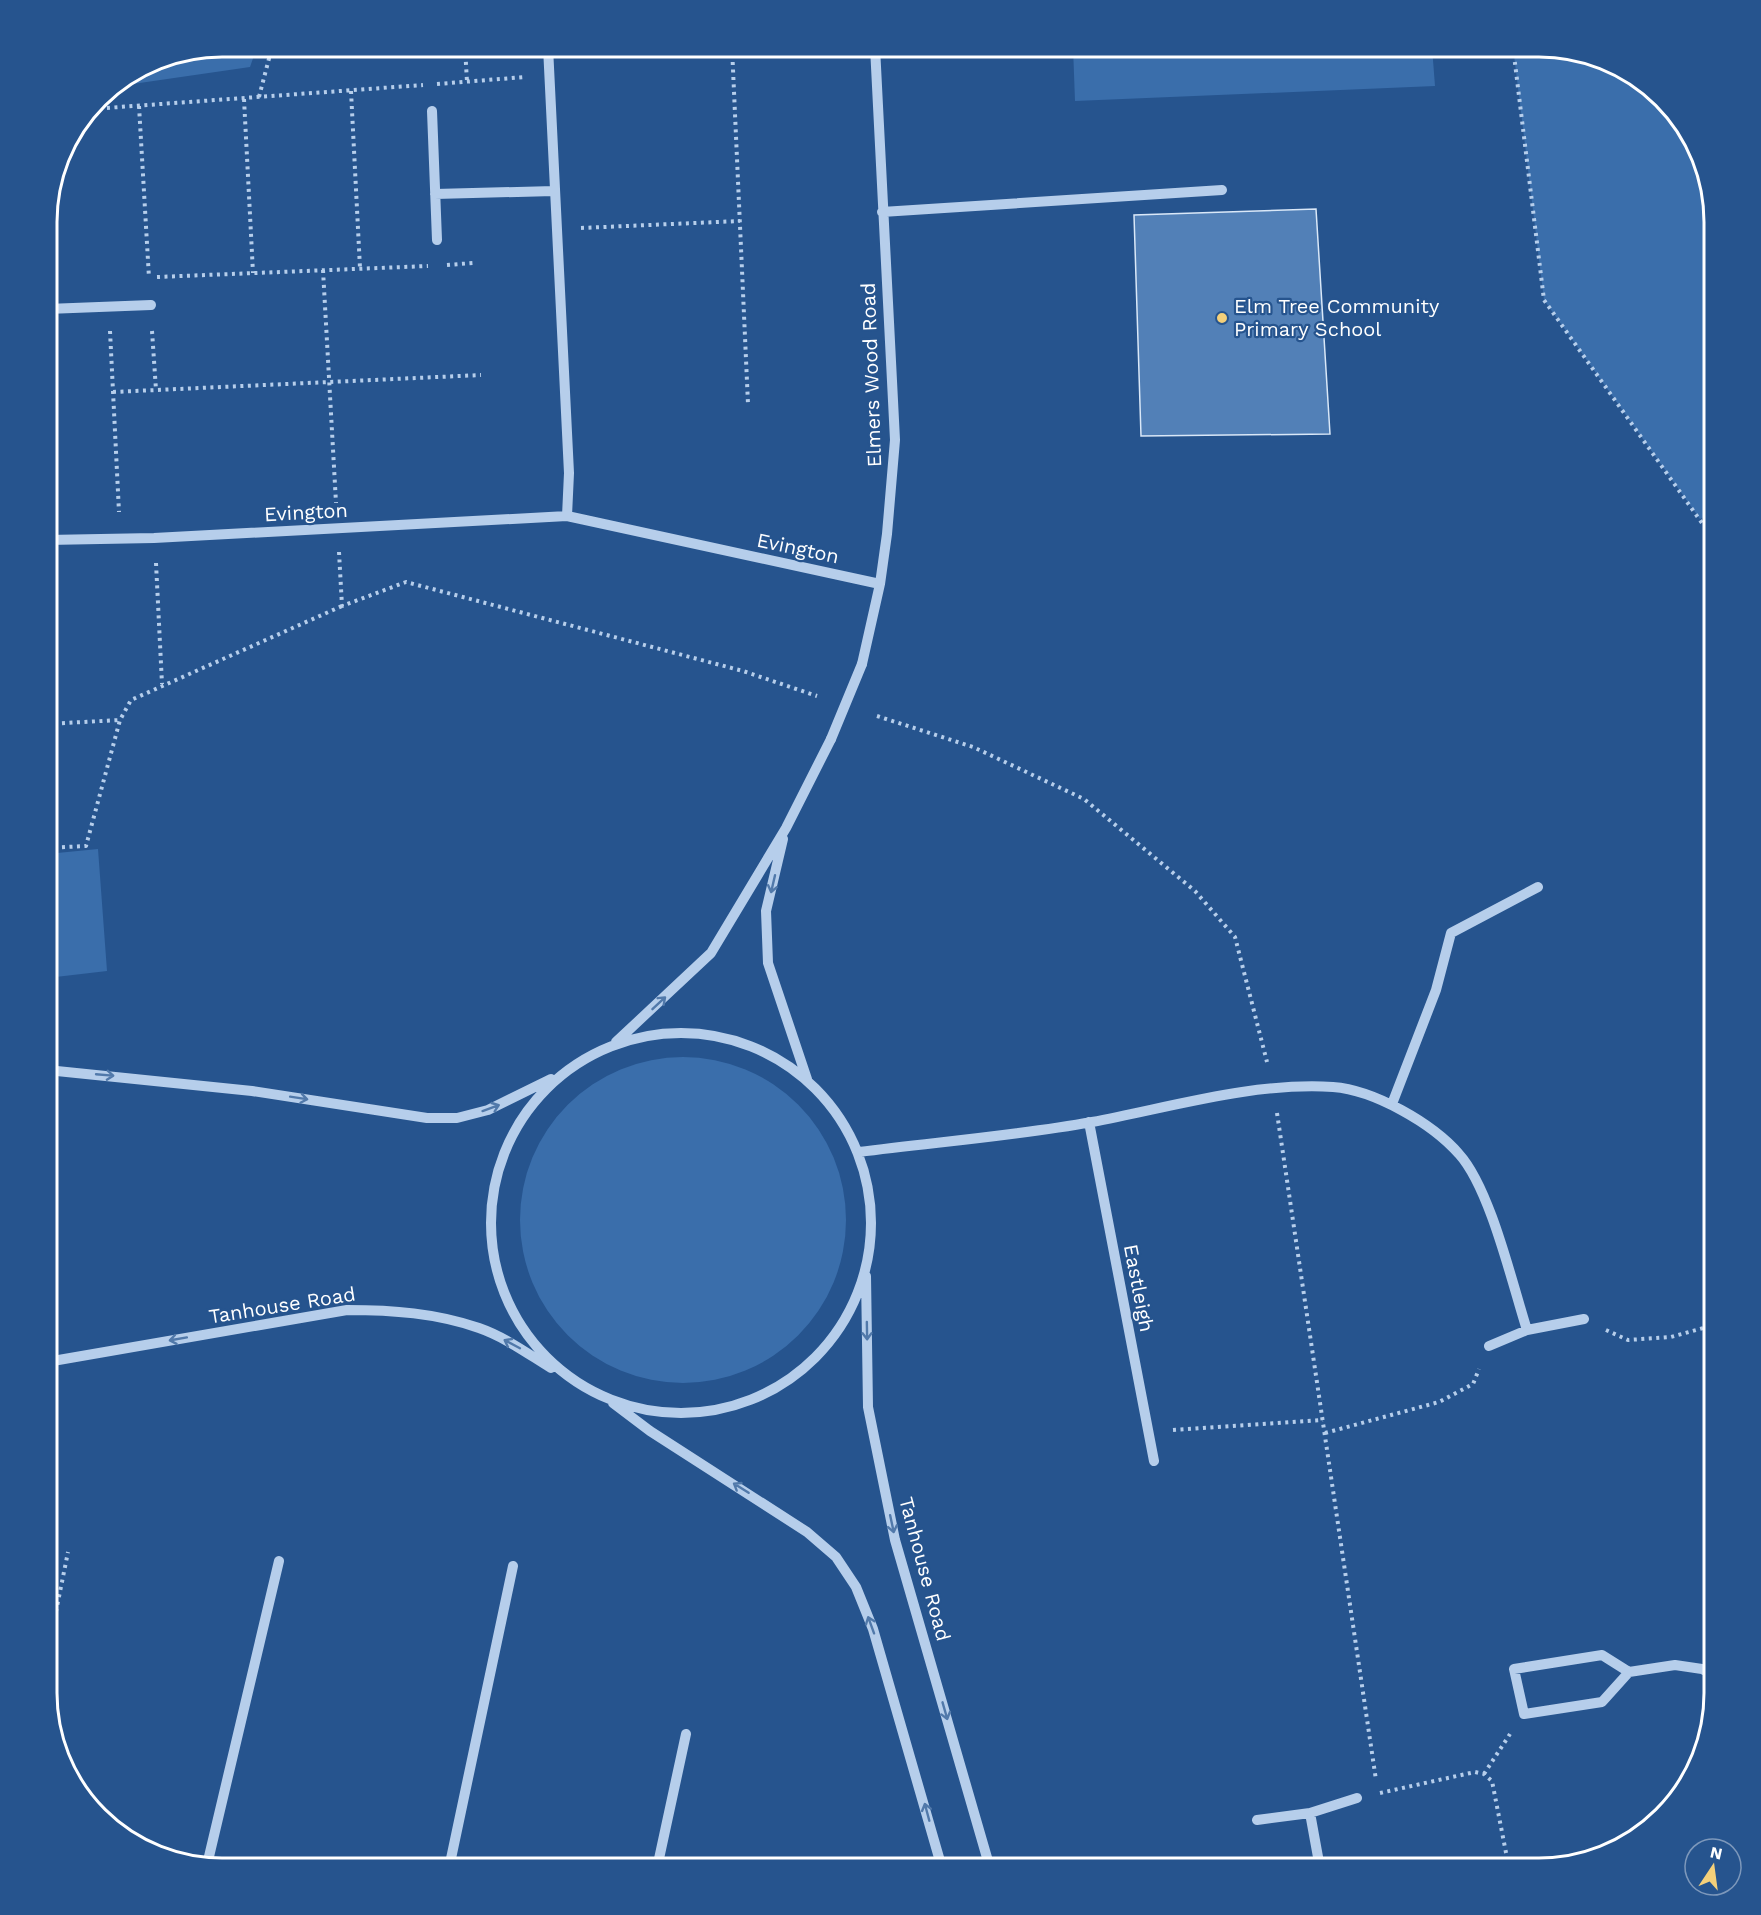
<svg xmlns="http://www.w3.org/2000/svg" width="1761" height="1915" viewBox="0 0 1761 1915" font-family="'Work Sans',sans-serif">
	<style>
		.green { fill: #3a6eab }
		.building { fill: #5280b7; stroke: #dae8f8; stroke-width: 1.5 }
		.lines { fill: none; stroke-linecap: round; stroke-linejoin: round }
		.path { stroke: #b6ceeb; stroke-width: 4; stroke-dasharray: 3 4.5; stroke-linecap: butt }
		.minor { stroke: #b6ceeb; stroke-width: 10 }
		.minor-bridge { stroke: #b6ceeb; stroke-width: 10 }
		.oneway { stroke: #5179aa }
		.poi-dot { fill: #f4d07a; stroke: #26548e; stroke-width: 2 }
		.labels { text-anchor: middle; stroke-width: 4.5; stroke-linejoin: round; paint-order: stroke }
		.poi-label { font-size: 20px; fill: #fff; stroke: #26548e; text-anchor: start }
		.street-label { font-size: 20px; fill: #fff; stroke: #26548e }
		.rim { fill: none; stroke: #fff; stroke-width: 3 }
	</style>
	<rect width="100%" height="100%" fill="#26548e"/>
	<!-- green -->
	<path class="green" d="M222 47H257L250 67 112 87 155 60Z
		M1073 47H1432L1435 86 1075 101Z
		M1513 47H1550L1617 65 1678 115 1705 165 1714 221V512L1700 519 1544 300Z
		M98 849 107 971 47 978V854Z
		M520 1220a163 163 0 1 1 326 0a163 163 0 1 1-326 0Z"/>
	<!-- building -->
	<path class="building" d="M1316 209 1330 434 1141 436 1134 215Z"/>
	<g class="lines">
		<!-- path -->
		<path class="path" d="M465 47 467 82
			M732 47 748 404
			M1513 47 1544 300 1714 540
			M437 84 525 77
			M351 91 360 268
			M259 97 272 47
			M244 99 253 273
			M139 106 149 278
			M92 109 423 85
			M581 228 740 221
			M47 247 49 282
			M447 265 473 263
			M323 270 336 503
			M157 277 428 266
			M110 331 119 512
			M152 331 156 390
			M113 392 481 375
			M339 552 342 606 406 582 743 671 817 696
			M156 563 162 684
			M877 716 973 747 1084 799 1195 891 1235 937 1267 1062
			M47 724 120 720
			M47 848 86 846 120 720 131 700 342 606
			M1277 1113 1376 1780
			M1606 1330 1628 1340 1671 1337 1714 1325
			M1173 1430 1323 1420
			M1325 1433 1439 1402 1473 1384 1479 1369
			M47 1656 68 1552
			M1484 1774 1510 1734
			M1380 1793 1475 1772 1484 1774 1492 1781 1509 1868"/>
		<!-- minor -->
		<path class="minor" d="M548 47 569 473 567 516
			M432 111 437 240
			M435 194 554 191
			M882 212 1222 190
			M47 309 151 305
			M47 540 154 538 567 516 880 584
			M862 664 880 584 887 534 895 440 875 47
			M783 839 766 911 768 963 807 1079
			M491 1223a190 190 0 1 1 380 0a190 190 0 1 1-380 0Z
			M616 1042 711 953 786 828 831 739
			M47 1070 252 1091 427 1118H457L488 1110 551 1079
			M1392 1104 1436 990 1451 933 1538 887
			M1089 1122 1154 1461
			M859 1152C936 1142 1015 1136 1092 1122 1172 1107 1252 1082 1333 1087 1374 1090 1432 1123 1459 1154 1490 1188 1512 1283 1527 1330
			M866 1276 868 1407 895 1540 990 1868
			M1489 1346 1527 1330 1584 1319
			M47 1362 347 1310C392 1310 436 1313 479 1328 505 1337 528 1354 551 1368
			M613 1403 650 1431 807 1532 836 1557 856 1587 873 1629 942 1868
			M1629 1672 1602 1655 1514 1669 1524 1714 1602 1702 1629 1672 1675 1665 1702 1669 1714 1675
			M1310 1813 1320 1868
			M1257 1820 1310 1813 1357 1798
			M207 1865 279 1561
			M449 1868 513 1566
			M657 1868 686 1734"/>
		<!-- minor-bridge -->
		<path class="minor-bridge" d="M831 739 862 664"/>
	</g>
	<!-- one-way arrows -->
	<defs><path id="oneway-shaft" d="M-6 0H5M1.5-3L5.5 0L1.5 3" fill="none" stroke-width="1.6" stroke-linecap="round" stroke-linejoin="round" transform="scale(1.5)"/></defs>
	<g class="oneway">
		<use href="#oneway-shaft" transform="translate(773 884) rotate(103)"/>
		<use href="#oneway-shaft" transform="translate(659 1003) rotate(-43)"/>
		<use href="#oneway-shaft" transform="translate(105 1075) rotate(5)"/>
		<use href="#oneway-shaft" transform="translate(299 1098) rotate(9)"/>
		<use href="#oneway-shaft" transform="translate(491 1108) rotate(-20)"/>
		<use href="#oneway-shaft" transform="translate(867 1331) rotate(89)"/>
		<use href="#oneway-shaft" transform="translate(178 1339) rotate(170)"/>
		<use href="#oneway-shaft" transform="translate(512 1344) rotate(-152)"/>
		<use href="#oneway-shaft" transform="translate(741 1488) rotate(-148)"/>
		<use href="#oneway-shaft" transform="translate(892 1524) rotate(78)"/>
		<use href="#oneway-shaft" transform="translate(871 1625) rotate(-110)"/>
		<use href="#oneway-shaft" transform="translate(945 1711) rotate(74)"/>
		<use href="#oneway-shaft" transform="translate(927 1812) rotate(-105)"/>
	</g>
	<!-- markers -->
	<circle class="poi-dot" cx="1222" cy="318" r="6"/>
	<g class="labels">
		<!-- poi labels -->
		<g class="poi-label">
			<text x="1234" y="313">Elm Tree Community<tspan x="1234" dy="23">Primary School</tspan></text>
		</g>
		<!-- street labels -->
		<g class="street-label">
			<text transform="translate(871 375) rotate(-92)" y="7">Elmers Wood Road</text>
			<text transform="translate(306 512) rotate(-3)" y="7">Evington</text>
			<text transform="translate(798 548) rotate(12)" y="7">Evington</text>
			<text transform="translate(1139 1288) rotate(79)" y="7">Eastleigh</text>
			<text transform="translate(282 1305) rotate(-9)" y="7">Tanhouse Road</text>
			<text transform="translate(925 1569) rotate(75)" y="7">Tanhouse Road</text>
		</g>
	</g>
	<!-- crop -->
	<path d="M0 0H1761V1915H0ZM222 57H1539A165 165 0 0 1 1704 222V1693A165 165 0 0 1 1539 1858H222A165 165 0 0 1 57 1693V222A165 165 0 0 1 222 57Z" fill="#26548e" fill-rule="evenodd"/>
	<path class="rim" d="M222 57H1539A165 165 0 0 1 1704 222V1693A165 165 0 0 1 1539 1858H222A165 165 0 0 1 57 1693V222A165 165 0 0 1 222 57Z"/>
	<!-- north arrow -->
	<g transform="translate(1713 1867) rotate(13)"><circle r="28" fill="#26548e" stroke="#7d98bb" stroke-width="1.5"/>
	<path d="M0-4.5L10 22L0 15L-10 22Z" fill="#f4d07a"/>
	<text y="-9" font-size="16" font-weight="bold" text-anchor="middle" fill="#ffffff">N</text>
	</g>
</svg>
